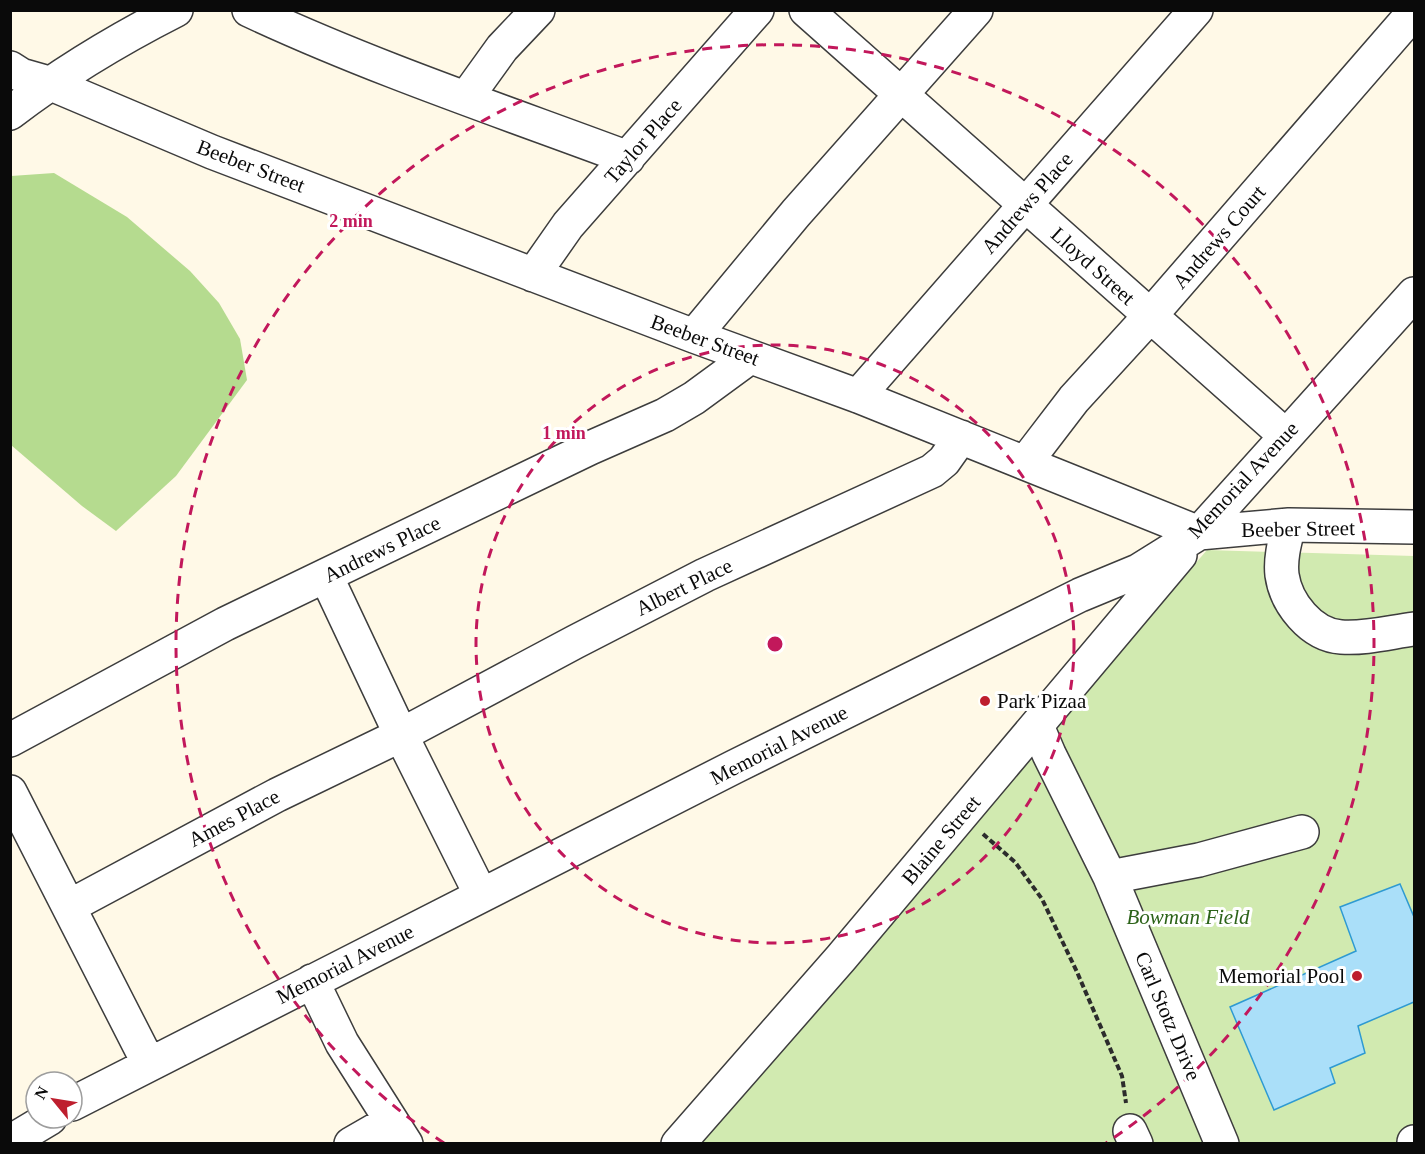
<svg xmlns="http://www.w3.org/2000/svg" width="1425" height="1154" viewBox="0 0 1425 1154" font-family="'Times New Roman',serif">
	<style>
		.green { fill: #d1eab0 }
		.forest { fill: #b5db8f }
		.water { fill: #aadff9; stroke: #2e9ad2; stroke-width: 1.5 }
		.lines { fill: none; stroke-linecap: round; stroke-linejoin: round }
		.minor-casing { stroke: #3d3d3d; stroke-width: 36 }
		.path { stroke: #2c2c2c; stroke-width: 4; stroke-dasharray: 6 3; stroke-linecap: butt }
		.minor { stroke: #fff; stroke-width: 33 }
		.ring { fill: none; stroke: #c2185b; stroke-width: 3; stroke-dasharray: 10 8 }
		.poi-dot { fill: #be1e2e; stroke: #fff; stroke-width: 2 }
		.labels { text-anchor: middle; stroke-width: 6; stroke-linejoin: round; paint-order: stroke }
		.street-label { font-size: 21px; fill: #0a0a0a; stroke: #fff }
		.poi-label { font-size: 21px; fill: #0a0a0a; stroke: #fff; text-anchor: start }
		.park-label { font-size: 21px; font-style: italic; fill: #2c6319; stroke: #fff }
		.centre { fill: #c2185b; stroke: #fff; stroke-width: 3 }
		.ring-label { font-size: 18px; text-anchor: middle; font-weight: bold; fill: #c2185b; stroke: #fff; stroke-width: 6; stroke-linejoin: round; paint-order: stroke }
	</style>
	<rect width="100%" height="100%" fill="#fff9e7"/>
	<!-- green -->
	<path class="green" d="M1207 550 1414 556V1143L693 1144Z"/>
	<!-- forest -->
	<path class="forest" d="M54 173 127 217 190 271 219 303 240 339 247 380 176 476 116 531 82 506 11 445V176Z"/>
	<!-- water -->
	<path class="water" d="M1400 884 1414 917V1002L1358 1026 1365 1053 1330 1068 1335 1083 1274 1110 1230 1007 1356 951 1340 907Z"/>
	<g class="lines">
		<!-- minor casing -->
		<g class="minor-casing">
			<path id="minor" d="M249 10C371 67 502 111 628 158
				M806 10 1286 436
				M10 68 21 75 49 83 212 152 694 336 858 396 1199 533 1289 525 1414 527
				M466 98 502 48 538 10
				M10 113C62 73 117 40 176 10
				M533 275 568 225 757 10
				M694 336 796 213 976 10
				M858 396 1196 10
				M1025 463 1074 399 1150 316 1414 12
				M1289 525C1285 541 1280 558 1282 575 1286 603 1311 635 1341 637 1365 639 1391 632 1414 629
				M326 576 401 735 481 895
				M1037 726 1049 754 1110 877 1222 1144
				M10 740 225 624 590 448 665 415 694 398 750 357
				M10 792 149 1064
				M1110 877 1199 860 1302 832
				M70 906 277 795 401 735 575 642 705 575 932 471 944 461 961 437
				M312 981 342 1043 406 1144
				M72 1104 734 767 1080 595 1138 571 1199 533 1414 294
				M1130 1131 1136 1144
				M10 1142 50 1118
				M351 1144 391 1121
				M678 1144 841 958 1180 555
				M1414 1144V1142"/>
		</g>
		<!-- path -->
		<path class="path" d="M983 834 1015 862 1042 899 1077 972 1122 1076 1126 1103"/>
		<!-- minor -->
		<use href="#minor" class="minor"/>
	</g>
	<!-- distance rings -->
	<g class="ring">
		<circle cx="775" cy="644" r="299"/>
		<path d="M444 1143A599 599 0 1 1 1106 1143"/>
	</g>
	<!-- markers -->
	<g class="poi-dot">
		<circle cx="985" cy="701" r="6"/>
		<circle cx="1357" cy="976" r="6"/>
	</g>
	<g class="labels">
		<!-- street labels -->
		<g class="street-label">
			<text transform="translate(643 141) rotate(-49)" y="7">Taylor Place</text>
			<text transform="translate(251 166) rotate(21)" y="7">Beeber Street</text>
			<text transform="translate(1027 203) rotate(-49)" y="7">Andrews Place</text>
			<text transform="translate(1219 237) rotate(-49)" y="7">Andrews Court</text>
			<text transform="translate(1093 266) rotate(42)" y="7">Lloyd Street</text>
			<text transform="translate(705 340) rotate(20)" y="7">Beeber Street</text>
			<text transform="translate(1243 480) rotate(-47)" y="7">Memorial Avenue</text>
			<text transform="translate(1298 529) rotate(-1)" y="7">Beeber Street</text>
			<text transform="translate(382 549) rotate(-26)" y="7">Andrews Place</text>
			<text transform="translate(684 587) rotate(-26)" y="7">Albert Place</text>
			<text transform="translate(779 745) rotate(-27)" y="7">Memorial Avenue</text>
			<text transform="translate(234 818) rotate(-28)" y="7">Ames Place</text>
			<text transform="translate(941 840) rotate(-50)" y="7">Blaine Street</text>
			<text transform="translate(345 964) rotate(-27)" y="7">Memorial Avenue</text>
			<text transform="translate(1168 1016) rotate(67)" y="7">Carl Stotz Drive</text>
		</g>
		<!-- poi labels -->
		<g class="poi-label">
			<text x="997" y="708">Park Pizaa</text>
			<text x="1345" y="983" text-anchor="end">Memorial Pool</text>
		</g>
		<!-- park labels -->
		<g class="park-label">
			<text x="1188" y="924">Bowman Field</text>
		</g>
	</g>
	<circle cx="775" cy="644" r="9" class="centre"/>
	<g class="ring-label">
		<text x="351" y="227">2 min</text>
		<text x="564" y="439">1 min</text>
	</g>
	<!-- border -->
	<rect width="1425" height="1154" fill="none" stroke="#0a0a0a" stroke-width="24"/>
	<!-- north arrow -->
	<g transform="translate(54 1100) rotate(300)"><circle r="28" fill="#ffffff" stroke="#9d9d9d" stroke-width="1.5"/>
	<path d="M0-4.5L10 22L0 15L-10 22Z" fill="#be1e2e"/>
	<text y="-9" font-size="16" font-weight="bold" text-anchor="middle" fill="#0a0a0a">N</text>
	</g>
</svg>
